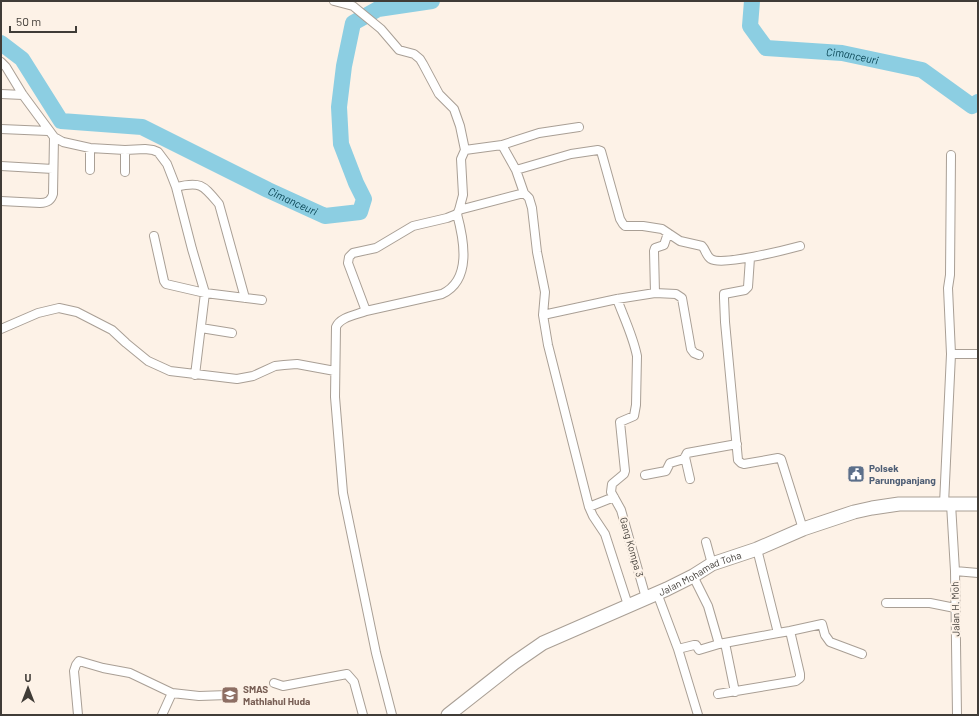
<svg xmlns="http://www.w3.org/2000/svg" width="979" height="716" viewBox="0 0 979 716" font-family="Barlow,sans-serif">
	<style>
		.lines { fill: none; stroke-linecap: round; stroke-linejoin: round }
		.river { stroke: #8ccee2; stroke-width: 16 }
		.street-casing { stroke: #a99f95; stroke-width: 10 }
		.primary-casing { stroke: #a99f95; stroke-width: 15 }
		.street { stroke: #fff; stroke-width: 8 }
		.primary { stroke: #fff; stroke-width: 13 }
		.labels { text-anchor: middle; stroke-width: 4; stroke-linejoin: round; paint-order: stroke }
		.service-label { font-size: 10px; font-weight: bold; fill: #4e5e75; stroke: #fdf2e7; text-anchor: start }
		.street-label { font-size: 10px; fill: #403c37; stroke: #fdf2e7 }
		.education-label { font-size: 10px; font-weight: bold; fill: #785e54; stroke: #fdf2e7; text-anchor: start }
		.water-label { font-size: 11px; font-style: italic; fill: #094554; stroke: #fdf2e7 }
	</style>
	<rect width="100%" height="100%" fill="#fdf2e7"/>
	<g class="lines">
		<!-- river -->
		<g class="river">
			<path id="s1" d="M752 1 750 26 766 48 842 53 922 70 972 106 978 102"/>
			<path id="s2" d="M1 43 22 59 61 121 142 127 268 190 325 216 360 212 364 199 356 183 341 144 339 107 344 66 353 23 378 9 432 1"/>
		</g>
		<!-- street casing -->
		<g class="street-casing">
			<path id="street" d="M334 1 353 6 381 29 399 50 414 54 420 59 423 64 439 94 454 109 460 126 465 150 461 159 463 195 459 210 457 214 447 218 413 226 376 248 353 253 349 257 348 263 366 311C356 315 340 317 336 327L335 397 343 493 376 653 392 715
				M1 62 6 67 23 95 54 137 63 142 90 148 125 150 145 149 153 150 158 152 167 164 176 187 192 249 205 293 195 375
				M1 94 23 95
				M1 129 48 131
				M502 145 539 133 579 127
				M90 148V170
				M125 150V172
				M465 150 502 145 516 170 524 193 529 198 532 208 537 252 545 292 543 315 548 345 589 507 593 516 605 534 628 605
				M1 166 53 169
				M516 170 571 154 598 150 601 151 620 219 623 224 625 226H643L662 229 680 241 702 246C706 250 706 256 711 259 722 266 785 250 800 246
				M176 187C201 181 203 185 219 204L245 298
				M1 201 40 203C47 203 51 201 53 194L54 137
				M459 210 524 193
				M668 233 664 245 655 248 654 251 655 293 676 294 682 298 691 349 694 353 699 355
				M154 236 164 281 166 284 205 293 262 300
				M750 258 748 287 745 290 724 294V298L725 322 738 460 741 463 744 464 778 458 781 459 803 529
				M617 299C624 318 633 336 637 356L636 405 634 416 620 422 625 471 624 474 612 484 611 492 621 510 646 598
				M366 311 442 294C472 280 464 240 457 214
				M543 315 617 299 655 293
				M201 328 232 333
				M1 329 38 313 59 308 77 312 112 330 126 343 148 361 170 371 237 379 253 376 275 366 284 365 297 364 335 371
				M951 354H978
				M685 457 690 479
				M645 475 666 471 670 463 684 459 687 453 737 444
				M944 504 951 354 948 288 950 275 951 155
				M951 504 955 571 957 715
				M589 507 614 497
				M706 542 712 564
				M757 549 778 633
				M955 571 978 573
				M693 576 708 606 719 644
				M657 593 678 649 698 715
				M886 603H930L955 608
				M725 643 735 692
				M678 649 694 645H696L699 650 719 644 778 633 790 631 822 624 825 635 830 642 862 654
				M274 683 283 686 347 674 354 682 363 715
				M718 694 796 681 800 678V674L790 631
				M78 715 74 671 76 665 79 661 103 668 130 673 172 693 199 696 228 695
				M162 715 172 693"/>
		</g>
		<!-- primary casing -->
		<g class="primary-casing">
			<g id="primary">
				<path id="s3" d="M448 715 514 663 543 643 667 589 693 576 712 564 757 549 803 529 854 512 872 508 899 504H978"/>
			</g>
		</g>
		<!-- street -->
		<use href="#street" class="street"/>
		<!-- primary -->
		<use href="#primary" class="primary"/>
	</g>
	<!-- icons -->
	<defs>
		<g id="civic-square" transform="scale(0.9)"><rect x="-9" y="-9" width="18" height="18" rx="4" fill="#5c6f8a" stroke="#fdf2e7"/><path d="M-.6-6.5H3V-4.5H.6V-3L4-1V1h2V6H-6V1h2V-1L-.6-3ZM-1.2 2.5V6h2.4V2.5Z" fill="#fff"/></g>
		<g id="school-square" transform="scale(0.9)"><rect x="-9" y="-9" width="18" height="18" rx="4" fill="#8d6e63" stroke="#fdf2e7"/><path d="M0-5L7-2L0 1L-7-2ZM-4 1L0 2.5L4 1V4Q0 6-4 4Z" fill="#fff"/></g>
	</defs>
	<g fill-rule="evenodd">
		<use href="#civic-square" x="856" y="474"/>
		<use href="#school-square" x="230" y="695"/>
	</g>
	<g class="labels">
		<!-- service labels -->
		<g class="service-label">
			<text x="869" y="472">Polsek<tspan x="869" dy="12">Parungpanjang</tspan></text>
		</g>
		<!-- street labels -->
		<g class="street-label">
			<text transform="translate(632 547) rotate(74)" y="4">Gang Kompa 3</text>
			<text dy="4" stroke="none"><textPath href="#s3" startOffset="291">Jalan Mohamad Toha</textPath></text>
			<text transform="translate(955 609) rotate(-91)" y="4">Jalan H. Moh</text>
		</g>
		<!-- education labels -->
		<g class="education-label">
			<text x="243" y="693">SMAS<tspan x="243" dy="12">Mathlahul Huda</tspan></text>
		</g>
		<!-- water labels -->
		<g class="water-label">
			<text dy="4" stroke="none"><textPath href="#s1" startOffset="139">Cimanceuri</textPath></text>
			<text dy="4" stroke="none"><textPath href="#s2" startOffset="349">Cimanceuri</textPath></text>
		</g>
	</g>
	<!-- border -->
	<rect width="979" height="716" fill="none" stroke="#403c37" stroke-width="4"/>
	<!-- north arrow -->
	<g transform="translate(28 688)" stroke="#fdf2e7" stroke-width="3" paint-order="stroke">
	<path d="M0-3L7 15L0 10L-7 15Z" fill="#403c37"/>
	<text y="-6" font-size="11" font-weight="bold" text-anchor="middle" fill="#403c37">U</text>
	</g>
	<!-- scale -->
	<path d="M10 26v6h66v-6" fill="none" stroke="#403c37" stroke-width="2"/>
	<text x="16" y="26" font-size="12" fill="#403c37" stroke="#fdf2e7" stroke-width="3" paint-order="stroke">50 m</text>
</svg>
